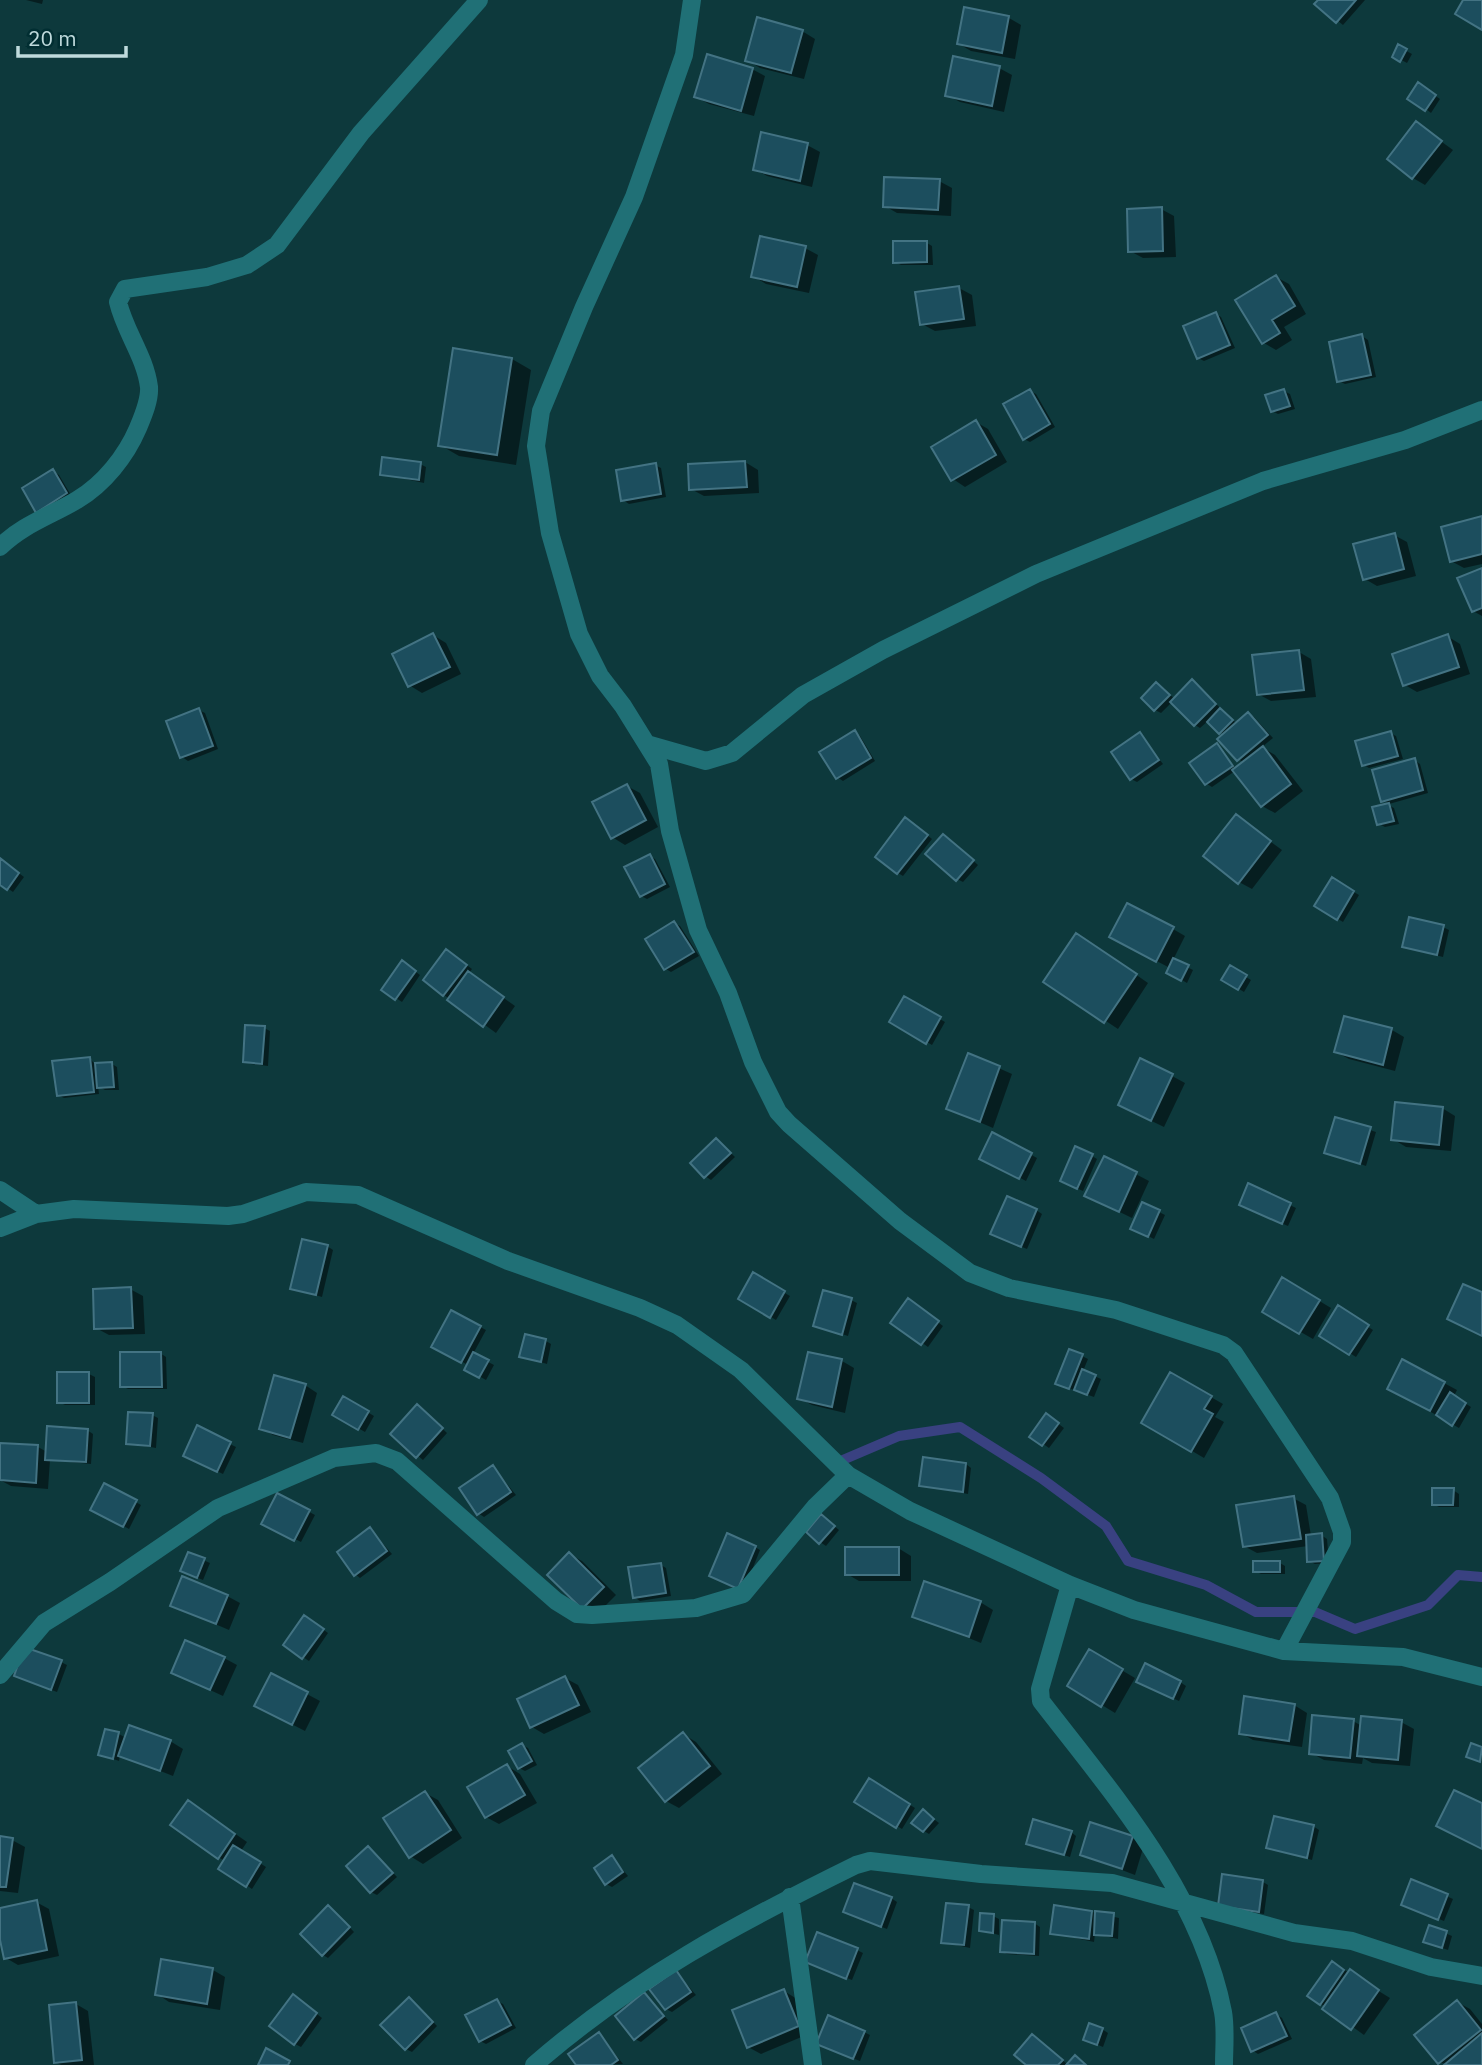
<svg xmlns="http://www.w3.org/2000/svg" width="1482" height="2065" viewBox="0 0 1482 2065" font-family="'IBM Plex Sans',sans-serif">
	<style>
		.shadow { fill: #0007 }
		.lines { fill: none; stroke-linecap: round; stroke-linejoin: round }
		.stream { stroke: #394181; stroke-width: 10 }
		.building { fill: #1c4e5e; stroke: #437383; stroke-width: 2 }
		.minor { stroke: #207076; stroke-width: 18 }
	</style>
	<rect width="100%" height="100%" fill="#0d393c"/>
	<!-- shadow -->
	<path class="shadow" d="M26 0H43L42 4Z
		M1320 0H1365L1343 25 1317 4Z
		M1009 18 1021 25 1015 59 971 51 959 44Z
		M802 31 815 39 804 79 760 68 747 60Z
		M1399 47 1412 54 1407 63 1394 56Z
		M999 68 1012 75 1004 112 960 102 947 95Z
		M752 69 765 76 754 116 709 104 696 97Z
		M1424 88 1440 99 1431 113 1426 109Z
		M1417 124 1453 150 1425 185 1413 178Z
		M807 145 820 152 812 187 767 176 755 169Z
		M939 181 952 188 951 216 897 213 885 206Z
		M1161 209 1174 216 1176 257 1143 258 1130 251Z
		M927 243 932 246 933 265H901L895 262Z
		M805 248 818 255 809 293 766 284 753 276Z
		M1276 277 1289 284 1306 314 1284 327 1292 340 1276 350 1264 343Z
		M959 288 972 295 976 326 935 331 922 324Z
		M1216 314 1221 317 1235 348 1204 361 1198 358Z
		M1362 336 1368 340 1376 377 1345 384 1339 381Z
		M512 359 531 370 516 465 459 456 440 445Z
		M1030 391 1036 394 1055 427 1030 442 1024 439Z
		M1284 391 1290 394 1295 409 1278 414 1272 411Z
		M976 422 988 429 1007 462 965 487 953 479Z
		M745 462 758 470 759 493 704 496 691 489Z
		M420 464 426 467 424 483 382 474Z
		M655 465 661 468 666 497 629 504 623 500Z
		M53 471 59 475 72 497 43 515Z
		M1482 518V564L1464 568 1451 561Z
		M1394 535 1407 542 1416 576 1377 586 1365 579Z
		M1482 570V616L1473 611Z
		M433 635 446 643 461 674 422 693 409 685Z
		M1447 636 1460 644 1470 674 1417 692 1405 685Z
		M1299 652 1311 659 1316 697 1271 701 1258 694Z
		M1193 682 1237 724 1248 714 1254 717 1273 738 1262 747 1275 755 1303 791 1275 813 1262 806 1235 771 1212 787 1207 784 1192 763 1217 745 1236 768 1243 763 1220 739 1224 735 1208 721 1200 728 1195 725 1172 702 1161 713 1155 710 1157 684 1175 699Z
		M199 710 205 713 218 749 188 761 182 757Z
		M855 732 860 736 875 761 843 781 837 777Z
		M1390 733 1396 736 1403 759 1369 768 1364 765Z
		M1140 734 1163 764 1137 782 1131 779Z
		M1414 760 1420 764 1428 793 1389 804 1383 800Z
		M627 786 640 793 658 827 625 845 612 837Z
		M1388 805 1394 808 1399 824 1385 827 1379 824Z
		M1236 816 1282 850 1252 889 1239 882Z
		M911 822 932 839 903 876 898 873Z
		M949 839 978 865 963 882 957 879Z
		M650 856 655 859 670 887 647 899 641 896Z
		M0 859 24 877 13 892 0 883Z
		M1332 879 1359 895 1343 922 1316 906Z
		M674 923 680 926 699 956 671 972 666 969 648 940Z
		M1443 927 1449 930 1443 957 1404 947Z
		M1173 929 1185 936 1173 960 1193 970 1187 983 1168 972 1170 968 1124 944Z
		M1089 942 1148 983 1118 1029 1046 981Z
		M452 954 472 969 469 973 515 1006 496 1033 444 995Z
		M408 966 420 975 402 1002 396 998Z
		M1231 968 1251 980 1244 992 1224 980Z
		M905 999 945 1022 932 1045 892 1022Z
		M1345 1018 1392 1030 1404 1037 1395 1071 1349 1059 1336 1052Z
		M264 1028 270 1031 268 1066 251 1064 245 1061Z
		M969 1055 1012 1074 993 1128 949 1109Z
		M90 1059 96 1065 112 1064 117 1067 119 1090H105L98 1086 99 1094 64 1098 58 1095Z
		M1172 1076 1185 1083 1164 1127 1133 1112Z
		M1442 1108 1455 1116 1451 1151 1406 1147 1393 1139Z
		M1336 1119 1376 1132 1366 1166 1326 1152Z
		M993 1134 1037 1158 1026 1181 982 1158Z
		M717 1140 735 1157 711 1180 705 1176Z
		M1092 1156 1097 1159 1083 1191 1067 1184Z
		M1105 1158 1149 1181 1132 1218 1087 1196Z
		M1249 1185 1296 1208 1288 1226 1246 1208Z
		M1143 1204 1165 1215 1154 1239 1138 1231Z
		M1036 1210 1042 1214 1027 1249 998 1237Z
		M327 1246 333 1250 322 1297 292 1288Z
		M754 1275 790 1296 776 1320 740 1299Z
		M1283 1279 1331 1308 1313 1339 1264 1311Z
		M130 1289 143 1296 145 1334 109 1335 96 1328Z
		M851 1300 857 1303 848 1336 815 1325Z
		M914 1304 943 1326 928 1347 893 1322Z
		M1338 1307 1373 1330 1356 1357 1321 1335Z
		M452 1312 486 1330 473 1354 494 1365 486 1380 466 1369 468 1365 433 1346Z
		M546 1341 551 1344 547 1364 521 1356Z
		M160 1353 166 1357 167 1389H128L122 1386Z
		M809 1354 842 1361 854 1368 845 1413 812 1405 799 1398Z
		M1082 1356 1088 1359 1083 1371 1101 1379 1094 1397 1063 1386Z
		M89 1374 95 1377V1405H65L59 1402Z
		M1171 1374 1223 1404 1215 1417 1224 1422 1204 1458 1143 1422Z
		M1444 1383 1457 1390 1454 1396 1471 1407 1459 1428 1401 1395Z
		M305 1385 317 1393 303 1443 273 1435 261 1428Z
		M344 1398 374 1416 365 1432 335 1415Z
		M423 1410 447 1433 423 1460 392 1434Z
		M152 1415 158 1418 156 1448 128 1443Z
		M1052 1419 1064 1428 1049 1448 1032 1436Z
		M197 1428 236 1447 223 1474 191 1459Z
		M87 1430 93 1434 91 1464 50 1460 48 1489 11 1486 0 1480V1444L38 1447 47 1452Z
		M966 1464 971 1468 968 1494 921 1485Z
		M493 1467 516 1495 484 1517 478 1513Z
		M105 1485 141 1505 129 1529 93 1509Z
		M1453 1490 1459 1494V1507H1439L1433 1504Z
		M277 1495 315 1515 301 1542 264 1523Z
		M1293 1498 1306 1505 1311 1536 1321 1535 1327 1539 1329 1563 1315 1564 1309 1561 1308 1546 1257 1553 1244 1546Z
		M827 1520 839 1530 826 1546 820 1542Z
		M370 1529 392 1554 360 1578 355 1574Z
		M755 1547 760 1550 744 1590 717 1579Z
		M898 1548 911 1556V1581H859L847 1574Z
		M189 1554 210 1563 203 1580 188 1574Z
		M569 1554 582 1561 616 1595 596 1615 583 1607Z
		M1280 1563 1285 1566V1574H1261L1255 1571Z
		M661 1565 666 1568 671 1596 640 1601 634 1597Z
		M227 1596 240 1603 229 1630 173 1606Z
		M980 1602 993 1610 981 1643 914 1616Z
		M310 1620 328 1633 309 1661 285 1645Z
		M1089 1651 1135 1678 1115 1713 1069 1685Z
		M224 1658 237 1665 223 1696 173 1673Z
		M61 1662 67 1665 57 1692 22 1679Z
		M271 1675 320 1701 305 1731 268 1712Z
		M565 1678 578 1685 591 1712 544 1734 532 1727Z
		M1180 1682 1186 1686 1179 1701 1143 1684Z
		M1294 1705 1307 1713 1302 1747 1253 1740 1241 1733Z
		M1353 1721 1362 1726 1401 1722 1414 1729 1410 1766 1372 1763 1363 1758 1362 1764 1324 1760 1311 1753Z
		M119 1734 126 1738 170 1741 183 1749 173 1776 120 1755 119 1761 100 1754Z
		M683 1734 696 1742 722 1774 679 1808 666 1801Z
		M522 1745 528 1748 537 1765 525 1771 519 1768Z
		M507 1766 520 1774 537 1803 499 1824 486 1817Z
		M870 1780 915 1808 902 1829 857 1802Z
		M425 1793 438 1800 462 1838 423 1864 410 1856Z
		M201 1810 247 1842 241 1851 266 1867 252 1889 221 1868 225 1861 218 1857Z
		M923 1811 939 1823 929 1834 924 1831Z
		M1313 1826 1319 1830 1312 1860 1268 1847Z
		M1071 1832 1076 1836 1070 1857 1028 1843Z
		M0 1838 12 1840 25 1847 18 1893 0 1891Z
		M1132 1838 1144 1845 1135 1875 1082 1855Z
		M369 1848 397 1877 377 1895 371 1892Z
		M612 1857 628 1876 612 1887 606 1884Z
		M1412 1881 1453 1899 1444 1921 1409 1907Z
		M1263 1882 1268 1885 1264 1914 1225 1908Z
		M891 1898 897 1902 887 1929 851 1915Z
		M36 1902 49 1909 59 1956 18 1965 6 1958 0 1932V1910Z
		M968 1907 974 1910 970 1948 943 1942Z
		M334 1911 354 1932 328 1958 323 1955Z
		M1092 1912 1119 1918 1118 1939 1095 1934 1094 1942 1052 1933Z
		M993 1916 999 1919V1935L981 1930Z
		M1034 1923 1040 1927 1039 1956 1007 1954 1001 1951Z
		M1430 1927 1452 1936 1448 1950 1431 1944Z
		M857 1950 863 1953 852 1980 813 1965Z
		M1338 1966 1390 1998 1364 2035 1321 2004Z
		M213 1970 225 1977 220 2010 169 2002 157 1994Z
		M676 1972 696 1995 672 2012 666 2009Z
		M784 1991 797 1999 811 2033 761 2054 748 2047Z
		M644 1994 668 2020 641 2042 635 2039Z
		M299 2000 322 2018 301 2047 295 2044Z
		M497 2001 503 2004 516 2028 486 2044 480 2041Z
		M1457 2002 1470 2009 1482 2024V2065L1439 2063Z
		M415 2003 437 2026 412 2052 406 2049Z
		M76 2004 88 2011 94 2065H61L56 2062Z
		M1276 2014 1282 2018 1292 2039 1258 2054 1252 2050Z
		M1102 2029 1108 2033 1103 2047 1091 2042Z
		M864 2032 870 2035 860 2061 824 2047Z
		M600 2035 623 2064 578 2065Z
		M1038 2039 1068 2065H1086H1028Z"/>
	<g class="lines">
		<!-- stream -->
		<path class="stream" d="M838 1462 899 1436 960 1427 1041 1478 1106 1526 1128 1561 1206 1585 1256 1612H1315L1355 1629 1428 1605 1458 1575 1482 1577"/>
	</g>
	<!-- building -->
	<path class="building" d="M1318 0H1356L1336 23 1314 4Z
		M1463 0H1482V30L1455 14Z
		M964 7 1009 16 1002 53 957 44Z
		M757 17 803 30 791 73 745 61Z
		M1398 44 1407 49 1400 62 1392 57Z
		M707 54 753 68 741 111 694 97Z
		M953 56 1000 66 992 106 945 96Z
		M1418 82 1436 95 1425 111 1407 99Z
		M1416 121 1442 141 1412 179 1387 159Z
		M761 132 808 143 800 181 753 170Z
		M884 177 940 179 938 210 883 207Z
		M1162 207 1163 251 1128 252 1127 209Z
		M760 236 806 246 797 287 751 277Z
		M893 241H927V262L893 263Z
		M1276 275 1295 306 1272 320 1280 333 1262 344 1235 300Z
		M959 286 964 319 920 325 915 292Z
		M1216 312 1230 345 1197 359 1183 326Z
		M1362 334 1371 375 1337 382 1329 342Z
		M453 348 512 358 497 455 438 446Z
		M1030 389 1050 424 1023 440 1003 404Z
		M1284 389 1290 406 1271 412 1265 395Z
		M976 420 996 455 951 481 931 447Z
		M382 457 421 462 419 480 380 475Z
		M745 461 747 487 689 490 688 464Z
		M656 463 661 494 621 501 616 470Z
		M53 469 67 493 36 513 22 488Z
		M1482 516V554L1450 562 1441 527Z
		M1395 533 1404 569 1363 580 1353 544Z
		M1482 568V608L1472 612 1457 578Z
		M433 633 450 667 408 687 392 654Z
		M1448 634 1459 667 1403 686 1392 654Z
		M1299 650 1304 690 1257 695 1252 655Z
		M1192 679 1216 704 1194 726 1170 702Z
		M1156 682 1170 695 1154 711 1141 698Z
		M199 708 213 746 180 758 166 721Z
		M1220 708 1233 720 1219 734 1207 722Z
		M1248 712 1268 735 1237 761 1217 739Z
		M855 730 871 758 836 779 819 752Z
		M1391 731 1398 756 1362 766 1355 741Z
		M1140 732 1159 760 1130 780 1111 752Z
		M1217 743 1233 766 1205 785 1189 763Z
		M1263 746 1291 784 1261 807 1232 770Z
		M1415 758 1423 790 1381 802 1372 770Z
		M627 784 646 820 611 839 592 802Z
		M1389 803 1394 821 1377 825 1372 807Z
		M1236 814 1271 841 1238 884 1203 856Z
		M905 817 928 835 897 874 875 857Z
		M943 834 974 860 956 881 925 854Z
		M650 854 665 884 640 897 624 867Z
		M0 858 19 873 7 890 0 885Z
		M1332 877 1354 891 1337 920 1314 906Z
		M1127 903 1174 927 1156 962 1109 937Z
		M1409 917 1444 925 1437 955 1402 947Z
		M674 921 694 952 664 970 645 939Z
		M1076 933 1137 974 1104 1023 1043 982Z
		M446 949 467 965 443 996 423 980Z
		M1173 958 1189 965 1181 981 1166 973Z
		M402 960 416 971 395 1000 381 990Z
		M1230 965 1247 975 1238 990 1221 980Z
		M468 971 504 997 483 1027 447 1000Z
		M904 996 941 1017 926 1044 889 1022Z
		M1344 1016 1392 1028 1383 1065 1334 1052Z
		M245 1025 265 1026 262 1064 243 1062Z
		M968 1053 1000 1066 980 1122 946 1109Z
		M90 1057 94 1092 57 1096 52 1061Z
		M1140 1058 1173 1074 1151 1121 1118 1105Z
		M112 1062 114 1087 97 1088 95 1063Z
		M1395 1102 1443 1107 1439 1145 1391 1140Z
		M1335 1117 1371 1127 1360 1164 1324 1153Z
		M992 1132 1032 1153 1019 1179 979 1159Z
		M716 1138 731 1153 704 1178 690 1163Z
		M1075 1146 1093 1154 1077 1189 1060 1181Z
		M1104 1156 1137 1172 1119 1212 1084 1196Z
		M1248 1183 1291 1203 1282 1224 1239 1205Z
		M1007 1196 1037 1209 1021 1247 990 1234Z
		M1142 1202 1160 1210 1148 1237 1130 1229Z
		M302 1239 328 1245 316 1295 290 1289Z
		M753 1272 785 1291 770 1318 738 1299Z
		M1282 1277 1320 1300 1299 1334 1262 1312Z
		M1463 1284 1482 1292V1336L1447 1319Z
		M131 1287 133 1328 94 1329 93 1289Z
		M823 1290 852 1298 842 1335 813 1326Z
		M908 1298 939 1321 921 1345 890 1323Z
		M1338 1305 1369 1325 1349 1355 1319 1336Z
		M451 1310 481 1326 461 1363 431 1347Z
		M525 1334 546 1339 541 1362 519 1357Z
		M1069 1349 1083 1354 1069 1389 1055 1384Z
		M120 1352H161L162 1387H120Z
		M473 1352 489 1360 479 1378 464 1370Z
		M808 1352 842 1359 832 1407 797 1399Z
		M1402 1359 1445 1382 1430 1411 1387 1389Z
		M1082 1369 1096 1375 1087 1395 1074 1390Z
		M57 1372H89V1403H57Z
		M1170 1372 1212 1396 1204 1409 1213 1414 1191 1452 1141 1423Z
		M274 1375 306 1384 290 1438 259 1429Z
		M1450 1392 1466 1403 1452 1426 1436 1415Z
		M343 1396 369 1411 358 1430 332 1415Z
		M417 1404 443 1428 416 1458 390 1434Z
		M128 1412 153 1413 150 1446 126 1444Z
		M1046 1413 1059 1423 1042 1446 1029 1437Z
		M197 1425 231 1442 217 1472 183 1456Z
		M47 1426 88 1429 86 1462 45 1460Z
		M0 1443 38 1445 36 1483 0 1480Z
		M923 1457 966 1463 963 1492 919 1486Z
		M493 1465 511 1492 477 1515 459 1488Z
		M104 1483 137 1500 123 1527 90 1510Z
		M1432 1488H1454L1453 1505H1432Z
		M277 1493 310 1510 294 1541 261 1524Z
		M1294 1496 1301 1539 1243 1547 1236 1505Z
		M821 1514 835 1526 819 1544 806 1532Z
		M370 1527 387 1551 354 1576 337 1552Z
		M727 1533 756 1546 738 1589 709 1576Z
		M1322 1533 1324 1561 1307 1562 1306 1535Z
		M845 1547H899V1575H845Z
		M188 1552 205 1558 197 1578 180 1571Z
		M569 1552 604 1587 582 1609 547 1575Z
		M1253 1561H1280V1572H1253Z
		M661 1563 666 1593 633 1598 628 1567Z
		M182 1576 228 1595 216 1624 170 1606Z
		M924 1581 981 1601 969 1637 912 1617Z
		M304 1615 324 1629 302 1659 283 1645Z
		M185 1640 225 1657 210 1690 171 1673Z
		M24 1647 62 1660 51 1690 14 1676Z
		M1089 1649 1123 1669 1101 1707 1067 1686Z
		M1145 1663 1181 1681 1173 1699 1136 1682Z
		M271 1673 308 1692 292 1725 254 1706Z
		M565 1676 579 1705 530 1728 517 1699Z
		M1244 1696 1295 1704 1289 1741 1239 1734Z
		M1312 1715 1354 1719 1350 1758 1309 1754Z
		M1361 1716 1402 1720 1398 1760 1357 1756Z
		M129 1725 171 1740 160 1771 118 1756Z
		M105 1729 119 1732 113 1759 98 1755Z
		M683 1732 710 1766 665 1802 638 1768Z
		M522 1743 532 1761 518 1769 508 1751Z
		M1471 1743 1482 1747 1480 1762 1466 1757Z
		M507 1764 525 1795 485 1818 467 1787Z
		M869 1778 910 1804 896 1828 854 1802Z
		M1454 1790 1482 1803V1849L1436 1826Z
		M425 1791 451 1830 409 1858 383 1818Z
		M188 1800 235 1834 218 1859 170 1825Z
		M923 1809 934 1819 923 1832 911 1823Z
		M1274 1816 1314 1825 1307 1858 1266 1848Z
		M1033 1819 1072 1831 1064 1855 1026 1844Z
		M1090 1822 1133 1836 1122 1869 1080 1855Z
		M0 1836 13 1838 6 1887H0Z
		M233 1845 261 1862 246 1887 218 1869Z
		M368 1846 393 1873 370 1893 346 1866Z
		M612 1855 623 1872 605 1885 594 1868Z
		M1222 1874 1263 1880 1259 1912 1218 1906Z
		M1411 1879 1448 1894 1438 1920 1401 1905Z
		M854 1883 892 1897 881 1927 843 1912Z
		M37 1900 47 1950 4 1959 0 1940V1908Z
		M946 1903 969 1905 964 1945 941 1943Z
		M328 1905 350 1927 322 1956 300 1934Z
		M1054 1905 1092 1911 1089 1939 1050 1934Z
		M1095 1911 1114 1913 1112 1936 1094 1935Z
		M980 1913 994 1914 993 1933 979 1931Z
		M1002 1920 1035 1922 1034 1954 1000 1952Z
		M1429 1925 1447 1931 1442 1948 1423 1942Z
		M817 1932 858 1948 846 1979 805 1962Z
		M161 1959 213 1968 207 2004 155 1995Z
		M1332 1961 1344 1970 1320 2005 1307 1996Z
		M1350 1969 1379 1990 1351 2030 1322 2009Z
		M676 1970 691 1992 665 2010 649 1989Z
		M784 1989 799 2026 747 2048 732 2010Z
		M644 1992 664 2016 634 2040 615 2016Z
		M293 1994 317 2013 294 2045 269 2026Z
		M409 1997 433 2022 405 2050 380 2025Z
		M497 1999 511 2025 479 2042 465 2015Z
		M1457 2000 1481 2030 1438 2064 1414 2035Z
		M76 2002 82 2060 54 2063 49 2005Z
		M1276 2012 1287 2036 1251 2052 1241 2028Z
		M828 2015 865 2031 853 2059 816 2044Z
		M1089 2023 1103 2028 1097 2045 1083 2040Z
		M599 2032 618 2060 611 2065H576L568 2054Z
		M1482 2033V2065H1444Z
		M1032 2034 1063 2060 1058 2065H1026L1014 2055Z
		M266 2048 290 2061 288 2065H258Z
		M1075 2055 1086 2065H1066Z"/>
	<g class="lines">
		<!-- minor -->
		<path class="minor" d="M692 0 684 55 634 197 584 307 541 411 536 446 550 533 579 634 600 676 623 706 659 764 670 831 698 930 728 993 753 1062 778 1112 789 1124 900 1221 970 1273 1009 1288 1116 1310 1223 1345 1234 1353 1330 1498 1342 1532V1542L1284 1651
			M0 547C22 525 50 516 77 500 104 484 126 456 138 428 143 416 150 400 149 387 145 356 125 332 118 302L125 289 207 277 247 265 277 245 361 133 479 0
			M650 745 706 761 732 753 803 695 883 650 1036 574 1263 481 1405 440 1482 410
			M0 1190 36 1214
			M0 1228 36 1214 74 1209 228 1216 243 1214 306 1192 358 1195 508 1261 640 1308 677 1325 741 1370 848 1475 910 1511 1070 1585 1134 1610 1284 1651 1403 1657 1482 1677
			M1070 1585 1040 1689 1041 1701C1112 1793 1200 1893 1223 2012 1226 2029 1224 2048 1224 2065
			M0 1675 44 1623 110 1582 218 1508 334 1458 376 1453 397 1461 556 1601 577 1614 592 1615 696 1608 743 1594 815 1507 848 1475
			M790 1897 813 2065
			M534 2065C634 1978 738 1923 856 1865L870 1861 981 1874 1112 1883 1294 1933 1352 1941 1431 1967 1482 1976"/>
	</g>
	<!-- scale -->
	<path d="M18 46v10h108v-10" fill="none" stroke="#bfdadc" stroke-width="3.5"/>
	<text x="28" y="46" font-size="21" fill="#bfdadc" stroke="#012e32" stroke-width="5" paint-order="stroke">20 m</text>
</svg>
